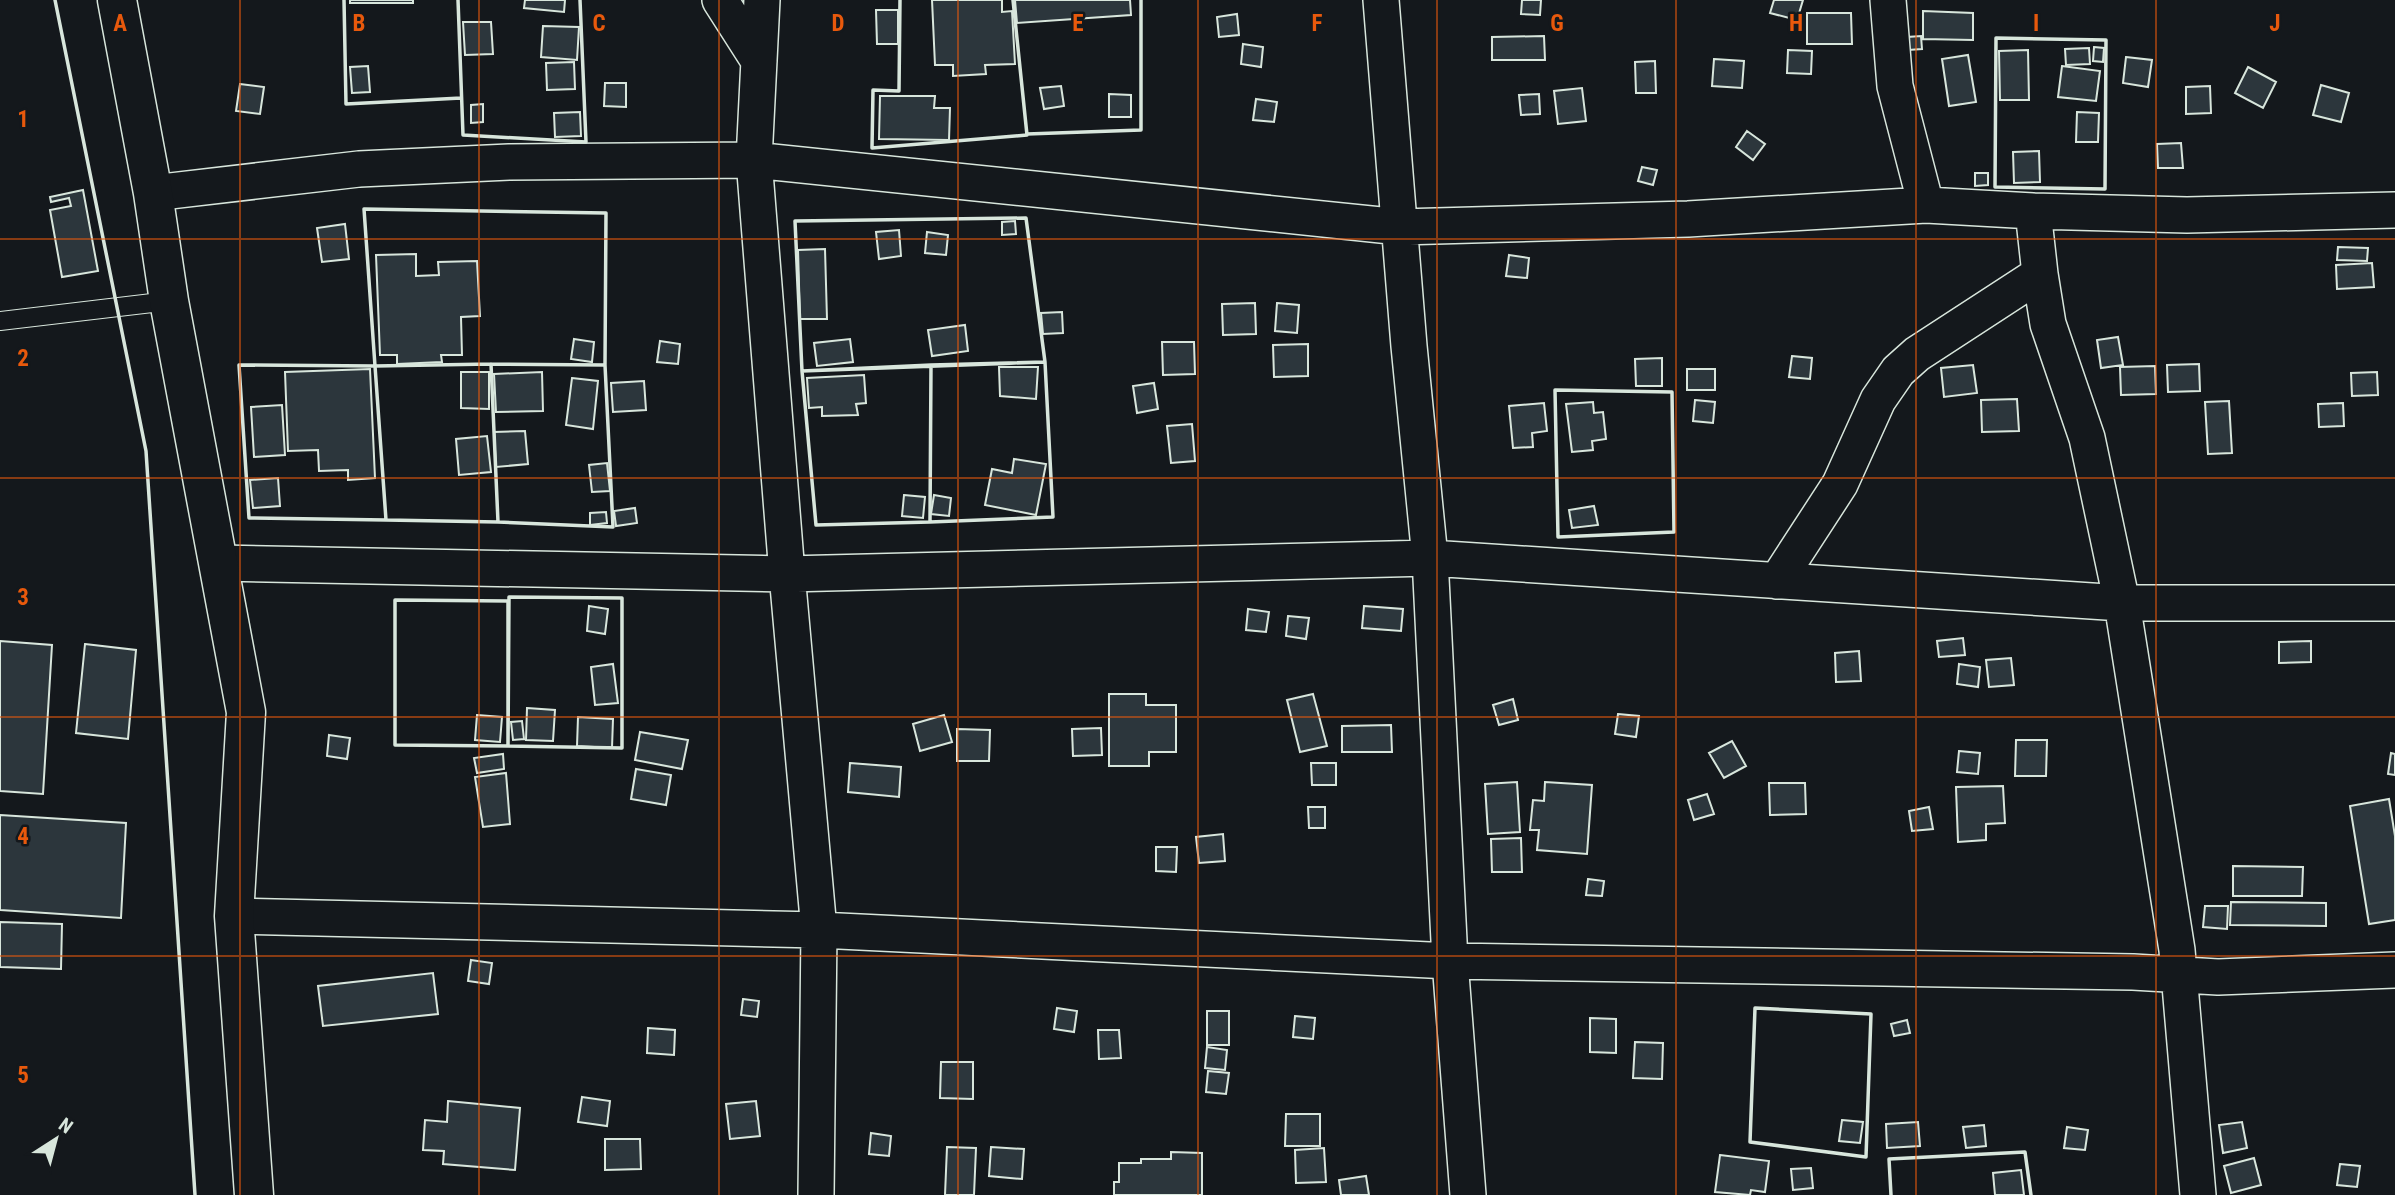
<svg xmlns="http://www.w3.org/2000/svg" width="2395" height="1195" viewBox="0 0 2395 1195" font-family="'Roboto Condensed',sans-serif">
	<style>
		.building { fill: #2c363c; stroke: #d8e6dc; stroke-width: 2 }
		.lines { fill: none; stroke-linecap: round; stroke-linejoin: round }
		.service-casing { stroke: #d8e6dc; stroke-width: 20 }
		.minor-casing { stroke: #d8e6dc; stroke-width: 38 }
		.tertiary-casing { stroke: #d8e6dc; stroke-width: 41 }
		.service { stroke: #14181c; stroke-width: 18 }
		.minor { stroke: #14181c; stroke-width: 35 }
		.tertiary { stroke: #14181c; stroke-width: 38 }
		.wall { stroke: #d8e6dc; stroke-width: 3.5 }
		.grid { fill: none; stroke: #e8590c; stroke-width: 2; stroke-opacity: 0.55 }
		.grid-label { font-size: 23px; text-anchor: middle; font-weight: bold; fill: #e8590c; stroke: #14181c; stroke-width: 5; stroke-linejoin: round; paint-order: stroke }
	</style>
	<rect width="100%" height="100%" fill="#14181c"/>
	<!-- building -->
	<path class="building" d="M350 0H413V3H350Z
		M525 0H565L564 12 524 8Z
		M932 0H1002V12L1012 11 1015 64 985 65 986 74 953 76V65H935Z
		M1015 0H1130L1131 15 1017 23Z
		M1522 0H1541L1540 15 1521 14Z
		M1774 0H1803L1797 20 1770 13Z
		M876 10H898V44H877Z
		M1923 11 1973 13V40L1923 39Z
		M1807 13H1851L1852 44H1807Z
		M1237 14 1239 35 1219 37 1217 17Z
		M463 22H491L493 54 465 55Z
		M543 26 579 27 577 60 541 57Z
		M1544 36 1545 60H1492V37Z
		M1921 36 1922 49 1908 50 1907 37Z
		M1243 44 1263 47 1261 67 1241 64Z
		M2094 47 2104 48 2103 62 2093 61Z
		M2089 48 2090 64 2066 65 2065 49Z
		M1788 50 1812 51 1811 74 1787 73Z
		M2028 50 2029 100H2000L1999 51Z
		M1968 55 1976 102 1949 106 1942 59Z
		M2126 57 2152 60 2148 87 2123 83Z
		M1714 59 1744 61 1742 88 1712 86Z
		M1655 61 1656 93H1636L1635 62Z
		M574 62 575 89 547 90 546 63Z
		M368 66 370 92 352 93 350 67Z
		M2062 66 2100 71 2096 101 2058 97Z
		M2248 67 2276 82 2263 108 2235 93Z
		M605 83H626V107L604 106Z
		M240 84 264 87 260 114 236 111Z
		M2321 85 2349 93 2341 122 2313 115Z
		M1061 86 1064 106 1044 109 1040 88Z
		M2210 86 2211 113 2186 114V87Z
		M1582 88 1586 121 1558 124 1554 91Z
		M1109 94 1131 95V117H1109Z
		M1539 94 1540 114 1521 115 1519 95Z
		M880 96H935L934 108H950L949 140 879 139Z
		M1256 99 1277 102 1274 122 1253 120Z
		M483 104V122L471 123V105Z
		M580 112 581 136 555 137 554 113Z
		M2077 112 2099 113 2098 142H2076Z
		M1747 131 1765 144 1753 160 1736 147Z
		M2181 143 2183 168H2158L2157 144Z
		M2039 151 2040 182 2014 183 2013 152Z
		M1642 167 1657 170 1653 185 1638 181Z
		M1975 173H1988V185L1975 186Z
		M83 190 98 271 62 277 50 210 71 206 69 198 51 202 50 197Z
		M1015 221 1016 234 1002 235V222Z
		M345 224 349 259 322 262 317 228Z
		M899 230 901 256 879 259 876 232Z
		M927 232 948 235 946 255 925 253Z
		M2338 247 2368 248 2367 261 2337 260Z
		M825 249 827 319H800L798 250Z
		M416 254V276L439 275 438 262 477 261 480 316 461 317 462 355H441L442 362 397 364V355H380L376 255Z
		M1509 255 1529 258 1527 278 1506 276Z
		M2372 263 2374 287 2337 289 2336 265Z
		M1255 303 1256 334 1223 335 1222 304Z
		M1277 303 1299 305 1297 333 1275 331Z
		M1062 312 1063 333 1043 334 1041 313Z
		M965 325 968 351 932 356 928 330Z
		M2118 337 2123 365 2101 368 2097 340Z
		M574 339 594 342 592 362 571 359Z
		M850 339 853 362 817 366 814 343Z
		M660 341 680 344 678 364 657 362Z
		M1162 342H1194L1195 374 1163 375Z
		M1308 344V376L1274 377 1273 345Z
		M1792 356 1812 358 1810 379 1789 377Z
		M1662 358V386H1636L1635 359Z
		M2199 364 2200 391 2168 392 2167 365Z
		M1973 365 1977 393 1944 397 1941 368Z
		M2155 366 2156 394 2121 395 2120 367Z
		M999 367H1038L1036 399 1000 396Z
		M370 369 375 478 348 480V470L319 471 318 450 288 451 285 372Z
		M1687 369H1715V390H1687Z
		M461 372H489V409L461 408Z
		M542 372 543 411 496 412 494 374Z
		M2377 372 2378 395 2352 396 2351 373Z
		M864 375 866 403 856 404 858 415 822 416V407L809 408 807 378Z
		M572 378 598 381 593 429 566 425Z
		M644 381 646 410 613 412 611 383Z
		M1154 383 1158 409 1137 413 1133 386Z
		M2017 399 2019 431 1982 432 1981 400Z
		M1695 400 1715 402 1713 423 1693 421Z
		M2229 401 2232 453 2208 454 2205 402Z
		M1593 402 1594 413 1603 412 1606 439 1592 441 1593 450 1572 452 1566 404Z
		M1544 403 1547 431 1532 433 1533 447 1513 448 1509 406Z
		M2343 403 2344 426 2319 427 2318 404Z
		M282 405 285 455 254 457 251 407Z
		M1192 424 1195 461 1171 463 1167 426Z
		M525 431 528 464 496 467 494 432Z
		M487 436 491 472 459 475 456 439Z
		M1014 459 1046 464 1036 515 985 505 992 469 1012 473Z
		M607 463 610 491 592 492 589 465Z
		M278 478 280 506 253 508 250 480Z
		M904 495 925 497 923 518 902 516Z
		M934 495 951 498 949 516 931 514Z
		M1594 506 1598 525 1572 528 1569 510Z
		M635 508 637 523 616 526 614 511Z
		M606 512 607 523 590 525V513Z
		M589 606 608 609 605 634 587 631Z
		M1364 606 1403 609 1401 631 1362 628Z
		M1248 609 1269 612 1266 632 1246 630Z
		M1288 616 1309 618 1306 639 1286 636Z
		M1963 638 1965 655 1939 657 1937 641Z
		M0 641 52 645 43 794 0 791Z
		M2311 641V662L2279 663V642Z
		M85 644 136 650 128 739 76 733Z
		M1859 651 1861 681 1836 682 1835 653Z
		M2011 658 2014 685 1989 687 1986 660Z
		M613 664 618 703 595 705 591 667Z
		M1959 664 1980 667 1978 687 1957 684Z
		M1109 694H1146V705H1176V752H1149V766H1109Z
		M1313 694 1327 746 1300 752 1287 700Z
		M1513 699 1518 720 1499 725 1493 705Z
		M527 708 555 710 553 741 526 740Z
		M1618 714 1639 716 1636 737 1615 734Z
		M477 715 502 717 500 742 475 740Z
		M944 715 952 742 920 751 913 724Z
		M578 717 613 719 612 748 577 746Z
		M522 721 524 739 513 740 511 722Z
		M1391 725 1392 752H1342V726Z
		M1101 728 1102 755 1073 756 1072 729Z
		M957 729 990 730 989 761H957Z
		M640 732 688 740 682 769 635 760Z
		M329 735 350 738 347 759 327 756Z
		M2016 740H2047L2046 776H2015Z
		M1732 741 1746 766 1724 778 1709 753Z
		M1959 751 1980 753 1978 774 1957 772Z
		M2391 753 2395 754V775L2388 774Z
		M503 754 504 769 477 773 474 758Z
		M850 763 901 767 899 797 848 792Z
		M1311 763H1336V785H1312Z
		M636 769 671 775 666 805 631 799Z
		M506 773 510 824 483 827 475 777Z
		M1517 782 1520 832 1488 834 1485 784Z
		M1545 782 1592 785 1587 854 1537 850 1539 830H1530L1533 800 1544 801Z
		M1769 783H1805L1806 814 1770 815Z
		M2003 786 2005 823 1986 824V840L1958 842 1956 787Z
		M1707 794 1714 814 1694 820 1688 800Z
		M2389 799 2395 836V920L2369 924 2350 806Z
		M1308 807H1325V828H1309Z
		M1929 807 1933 829 1912 831 1909 811Z
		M0 815 126 823 121 918 0 910Z
		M1223 834 1225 861 1199 863 1196 837Z
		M1521 838 1522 872H1492L1491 839Z
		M1156 847H1177L1176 872 1156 871Z
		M2233 866 2303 867 2302 896H2233Z
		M1588 879 1604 881 1602 896 1586 895Z
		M2231 902 2326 903V926L2230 925Z
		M2205 906H2228L2227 929 2203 927Z
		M0 922 62 924 61 969 0 967Z
		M471 960 492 963 489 984 468 981Z
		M433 973 438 1014 323 1026 318 986Z
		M743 999 759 1001 757 1017 741 1015Z
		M1057 1008 1077 1011 1074 1032 1054 1029Z
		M1207 1011H1229V1045H1207Z
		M1295 1016 1315 1018 1313 1039 1293 1037Z
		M1590 1018 1616 1019V1053L1590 1052Z
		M1907 1020 1910 1033 1894 1036 1891 1024Z
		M648 1028 675 1030 674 1055 647 1053Z
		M1098 1030H1119L1121 1058 1099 1059Z
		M1635 1042 1663 1043 1662 1079 1633 1078Z
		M1207 1047 1227 1050 1225 1070 1205 1068Z
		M941 1062H973V1099L940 1098Z
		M1208 1071 1229 1073 1226 1094 1206 1092Z
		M582 1097 610 1101 607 1126 578 1122Z
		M448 1101 520 1108 515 1170 443 1164 444 1151 423 1150 425 1120 447 1122Z
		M756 1101 760 1136 730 1139 726 1104Z
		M1286 1114H1320V1146H1285Z
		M1842 1120 1863 1122 1860 1143 1839 1141Z
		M1918 1122 1920 1146 1887 1148 1886 1124Z
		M2242 1122 2247 1148 2223 1153 2219 1125Z
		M1984 1125 1986 1146 1966 1148 1963 1127Z
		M2067 1127 2088 1130 2085 1150 2064 1148Z
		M871 1133 891 1136 889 1156 869 1154Z
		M605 1139H640L641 1169 605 1170Z
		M947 1147 976 1148 974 1195H945Z
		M991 1147 1024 1149 1022 1179 989 1176Z
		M1324 1148 1326 1182 1296 1183 1295 1150Z
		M1171 1152 1202 1153V1195H1114V1182H1119V1163H1141V1159H1171Z
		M1720 1155 1769 1161 1765 1192 1751 1190 1750 1195 1715 1192Z
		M2254 1158 2261 1185 2231 1193 2224 1166Z
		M2340 1164 2360 1166 2357 1187 2337 1185Z
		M1811 1168 1813 1188 1793 1190 1791 1169Z
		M2021 1170 2024 1195H1995L1993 1173Z
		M1366 1176 1369 1195H1341L1339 1180Z"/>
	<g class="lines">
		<!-- service casing -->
		<g class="service-casing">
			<path id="service" d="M0 321 169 301"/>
		</g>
		<!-- minor casing -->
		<g class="minor-casing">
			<path id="minor" d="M720 0 759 61
				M762 0 754 160 787 574 819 930 816 1195
				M1381 0 1409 346 1430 558 1450 961 1468 1195
				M1888 0 1895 86 1926 205
				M153 193 359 169 509 162 754 160 1400 227 1688 219 1926 205 2033 211
				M219 563 787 574 1430 558 2122 603H2395
				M1777 581 1840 484 1878 400 1898 371 1917 354 2040 274
				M234 916 819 930 1450 961 2133 972 2218 977 2395 970
				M2198 1195 2177 950 2122 603 2087 438 2048 324 2040 274 2033 211 2187 215 2395 210"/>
		</g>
		<!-- tertiary casing -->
		<g class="tertiary-casing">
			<path id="tertiary" d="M117 0 153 193 169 301 246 712 234 916 254 1195"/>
		</g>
		<!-- service -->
		<use href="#service" class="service"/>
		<!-- minor -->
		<use href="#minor" class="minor"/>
		<!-- tertiary -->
		<use href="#tertiary" class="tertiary"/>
		<!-- wall -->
		<path class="wall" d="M55 0 146 451 195 1195
			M344 0 346 104 461 98
			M458 0 463 135 586 142 580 0
			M900 0 899 91 873 90 872 148 1027 135 1013 0
			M1996 38 2106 40 2105 189 1995 187Z
			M1027 134 1141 130V0
			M364 209 606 213 605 365 491 364 375 366Z
			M1026 218 1045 362 802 371 795 221Z
			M1045 362 1053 517 930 522 931 365Z
			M491 364 605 365 613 527 498 522Z
			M491 364 498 522 386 520 375 366Z
			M239 365 375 366 386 520 249 518Z
			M931 365 930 522 816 525 802 371Z
			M1555 390 1672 392 1674 532 1558 537Z
			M509 597 622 598V748L508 746Z
			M395 600 508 601V746L395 745Z
			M1755 1008 1871 1014 1866 1157 1750 1142Z
			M1891 1195 1889 1159 2025 1152 2031 1195"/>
	</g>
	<!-- grid -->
	<path class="grid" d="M240 0V1195M479 0V1195M719 0V1195M958 0V1195M1198 0V1195M1437 0V1195M1676 0V1195M1916 0V1195M2156 0V1195M0 239H2395M0 478H2395M0 717H2395M0 956H2395"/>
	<g class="grid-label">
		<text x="120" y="31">A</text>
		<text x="359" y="31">B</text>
		<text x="599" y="31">C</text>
		<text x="838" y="31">D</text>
		<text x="1078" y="31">E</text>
		<text x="1317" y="31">F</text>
		<text x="1557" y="31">G</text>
		<text x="1796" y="31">H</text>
		<text x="2036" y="31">I</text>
		<text x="2275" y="31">J</text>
		<text x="23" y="127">1</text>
		<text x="23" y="366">2</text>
		<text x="23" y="605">3</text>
		<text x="23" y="844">4</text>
		<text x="23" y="1083">5</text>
	</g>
	<!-- north arrow -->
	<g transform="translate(56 1139) rotate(36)" stroke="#14181c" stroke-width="5" paint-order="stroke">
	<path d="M0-5L12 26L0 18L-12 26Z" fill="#d8e6dc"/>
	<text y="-10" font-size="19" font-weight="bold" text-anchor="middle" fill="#d8e6dc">N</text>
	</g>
</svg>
